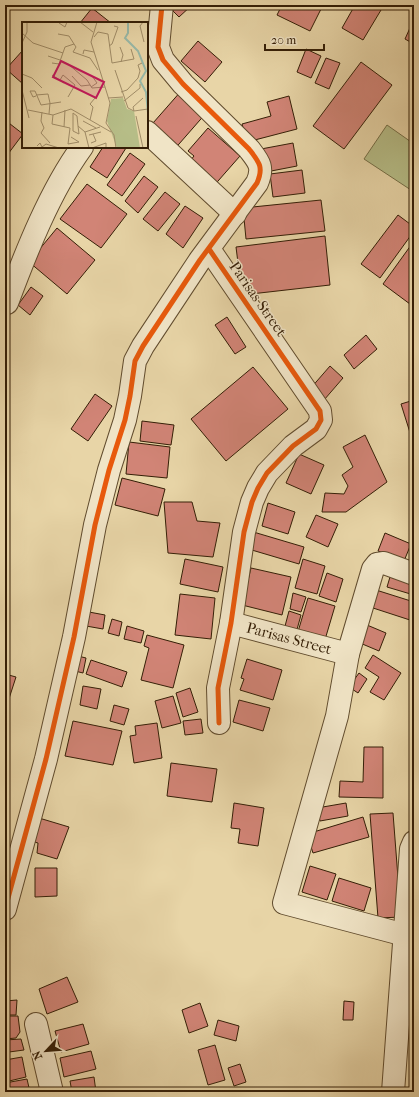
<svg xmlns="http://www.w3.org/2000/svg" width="419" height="1097" viewBox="0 0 419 1097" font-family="'IM FELL French Canon',serif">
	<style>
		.green { fill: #b6bd87; stroke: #756e46 }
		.building { fill: #d18476; stroke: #341e06 }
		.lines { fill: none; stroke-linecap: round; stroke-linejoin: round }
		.minor-casing { stroke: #614c2e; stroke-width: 24 }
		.minor { stroke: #f0e4c6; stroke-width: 22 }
		.cycleway-casing { stroke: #f0e4c6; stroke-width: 8 }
		.cycleway { stroke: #e8590c; stroke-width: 5 }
		.labels { text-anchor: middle; stroke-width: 3; stroke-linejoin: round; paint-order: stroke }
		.street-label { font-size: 15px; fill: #341e06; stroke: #f0e4c6 }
		.inset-river { fill: none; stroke: #97b9a9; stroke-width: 2 }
		.inset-road { fill: none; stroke: #a08c67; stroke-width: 1 }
		.view { fill: #c2185b; fill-opacity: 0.15; stroke: #c2185b; stroke-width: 2 }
		.inset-edge { fill: none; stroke: #341e06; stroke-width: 2 }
	</style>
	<rect width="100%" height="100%" fill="#e8d5a7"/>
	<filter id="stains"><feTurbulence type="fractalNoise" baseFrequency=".005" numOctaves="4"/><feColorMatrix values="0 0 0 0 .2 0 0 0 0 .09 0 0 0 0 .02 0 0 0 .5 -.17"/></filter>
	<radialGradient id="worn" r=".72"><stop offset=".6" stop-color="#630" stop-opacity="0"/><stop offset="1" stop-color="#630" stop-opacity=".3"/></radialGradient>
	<!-- green -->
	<path class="green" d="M387 125 414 144V192L364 159Z"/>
	<!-- building -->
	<path class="building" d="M167 5H192L179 17Z
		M282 5H323L310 31 277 15Z
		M355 5H384L363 40 342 28Z
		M92 8 111 23H80Z
		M414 19V44L405 39Z
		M198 41 222 62 205 82 181 61Z
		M306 49 321 56 311 78 297 72Z
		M23 50V84L6 69Z
		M326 58 340 63 329 89 315 83Z
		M361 62 392 85 344 149 313 126Z
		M182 90 207 112 172 152 153 123Z
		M289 96 297 129 247 142 242 124 271 116 267 102Z
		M5 120 23 134 5 158Z
		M208 128 240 156 211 189 186 166 194 156 188 151Z
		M293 143 297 166 266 172 261 149Z
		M103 147H125L126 148 107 178 90 167Z
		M130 153 145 164 122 196 107 185Z
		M302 170 305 193 273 197 270 174Z
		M144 176 158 187 138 213 125 201Z
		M87 184 127 214 101 248 60 219Z
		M165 192 180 204 158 231 143 219Z
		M321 200 325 231 246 239 243 208Z
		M185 206 203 218 183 248 166 234Z
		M398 215 414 227V231L380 278 361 264Z
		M57 228 95 260 67 294 29 262Z
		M325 236 330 285 242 295 236 247Z
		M414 241V307L383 284Z
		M31 287 43 296 30 315 18 305Z
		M227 317 246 347 235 354 215 325Z
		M366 335 377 349 354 369 344 355Z
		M330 366 343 378 324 400 310 389Z
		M253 367 288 409 226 461 191 419Z
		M95 394 112 406 88 441 71 429Z
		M414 400V438L412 439 401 404Z
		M142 421 174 425 171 445 140 441Z
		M365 435 387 482 346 512H322L325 493 344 494 348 486 342 475 353 467 343 447Z
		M129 442 170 447 167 478 126 474Z
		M299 454 324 465 311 494 286 483Z
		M122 478 165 489 158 516 115 505Z
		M164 502H192L197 521 220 523 213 557 168 553Z
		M268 503 295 512 288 534 262 526Z
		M316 515 338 524 328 547 306 537Z
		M250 531 304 547 299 564 245 548Z
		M385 533 411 544 404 561 378 551Z
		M185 559 223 567 218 592 180 584Z
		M303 559 325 566 317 594 295 588Z
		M251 568 291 577 282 615 242 605Z
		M327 573 343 579 336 602 319 596Z
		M390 577 414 584V595L387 587Z
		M376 590 414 602 413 621 370 607Z
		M293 593 306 597 301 612 290 609Z
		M180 594 215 598 211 639 175 635Z
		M308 598 335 606 324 643 297 635Z
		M289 611 301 615 296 633 284 630Z
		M89 612 105 615 103 629 86 626Z
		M112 619 122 622 119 636 108 633Z
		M367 625 386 633 379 651 360 643Z
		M127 626 144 631 141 643 124 639Z
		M147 635 184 645 173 688 141 680 149 648 144 646Z
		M74 655 86 658 83 673 71 670Z
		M373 655 401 673 384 700 370 692 379 677 365 668Z
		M247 659 282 670 273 700 240 690 244 679 241 678Z
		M91 660 127 672 122 687 86 674Z
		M359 673 367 679 358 693 349 687Z
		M5 674 16 677 5 711Z
		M83 686 101 689 97 709 80 705Z
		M190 688 198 712 183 717 176 693Z
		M173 696 181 723 162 728 155 701Z
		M239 700 270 708 263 731 233 722Z
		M114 705 129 709 124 725 110 721Z
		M201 719 203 733 185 735 183 721Z
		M73 721 122 731 113 765 65 756Z
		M157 723 162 758 134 763 130 736 136 735 135 726Z
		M364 747H383V798L339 797 340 781 363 782Z
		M171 763 217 769 212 802 167 796Z
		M234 803 264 808 258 846 238 843 240 829 231 828Z
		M346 803 348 816 320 821 317 808Z
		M393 813 401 917 378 918 370 814Z
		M363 817 369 837 313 853 307 834Z
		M39 818 69 827 57 859 37 853 38 843 31 841Z
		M310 866 336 874 327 900 302 892Z
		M35 868H57V896L35 897Z
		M339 878 371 888 364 911 332 901Z
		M67 977 78 1002 47 1014 39 989Z
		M17 1000 16 1015H5V1001Z
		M344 1001 354 1002 353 1020H343Z
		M200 1003 208 1026 189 1033 182 1010Z
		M5 1016H18L20 1032 16 1038 5 1039Z
		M218 1020 239 1026 236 1041 214 1035Z
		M83 1024 89 1044 61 1052 55 1031Z
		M21 1039 24 1050 9 1052V1055H5V1040Z
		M215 1045 225 1080 208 1085 198 1050Z
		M91 1051 96 1069 64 1077 60 1058Z
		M22 1057 26 1077 5 1082V1060Z
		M240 1064 246 1082 234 1086 228 1068Z
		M94 1077 96 1092H72L70 1081Z
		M27 1079 30 1092H5V1083Z
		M226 1089V1092H210V1091Z"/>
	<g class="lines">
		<!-- minor casing -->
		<g class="minor-casing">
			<g id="minor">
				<path d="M147 132 235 214"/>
				<path d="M209 249 320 411 321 420 316 429 293 446 267 473 258 488 252 502 244 532 231 623 218 688 219 723"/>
				<path d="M7 303C26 252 50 191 82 147"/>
				<path id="s1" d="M231 623 348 654"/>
				<path d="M5 909 46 759 74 637 95 525 109 470 125 420 130 396 135 361 143 346 200 260 257 183C264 167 259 162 249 149L183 84 163 60 158 47 162 5"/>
				<path d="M405 935 284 903 337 716 348 654 373 569 377 564 384 563 414 574"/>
				<path d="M36 1024 52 1092"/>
				<path d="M393 1092 411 849 414 842"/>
			</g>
		</g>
		<!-- minor -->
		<use href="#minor" class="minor"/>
		<!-- cycleway casing -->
		<g class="cycleway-casing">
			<path id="cycleway" d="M209 249 320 411 321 420 316 429 293 446 267 473 258 488 252 502 244 532 231 623 218 688 219 723
				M5 909 46 759 74 637 95 525 109 470 125 420 130 396 135 361 143 346 200 260 257 183C264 167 259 162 249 149L183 84 163 60 158 47 162 5"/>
		</g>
		<!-- cycleway -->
		<use href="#cycleway" class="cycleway"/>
	</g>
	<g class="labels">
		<!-- street labels -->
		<g class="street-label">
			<text transform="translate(258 299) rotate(55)" y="5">Parisas Street</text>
			<text dy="5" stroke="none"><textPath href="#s1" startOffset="60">Parisas Street</textPath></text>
		</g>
	</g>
	<!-- overview -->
	<g transform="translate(22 22)">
		<rect width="126" height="126" fill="#e8d5a7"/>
		<path d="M101 76 105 87 112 89 118 126H95L85 99 89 77Z" fill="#b6bd87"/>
		<path class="inset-river" d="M106 0V11L103 16 116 29 124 49 118 59 124 70 126 91"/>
		<path class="inset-road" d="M25 0H38M58 0 71 10M75 0 69 20 88 81 84 101 92 113 94 126M121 0 118 4 122 20M37 1 43 5 45 0M0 11 11 21 41 31M36 12 47 14 52 22M72 15 76 10 86 12 90 41 112 37 109 27M0 21 5 10V0M87 24 90 22 95 8 96 5 92 4M98 25 101 33 99 40M61 32 62 28 72 30M26 34 38 38M30 41 37 42 43 25 52 22 54 25 51 30 68 36 76 48M46 42 65 58 70 66 83 65M93 48 106 86 112 89 126 87M0 52 10 56 20 66M30 53 42 61M50 54 59 64 68 63M38 58 41 53 53 63 46 75M69 65 75 61 70 54M0 68 7 96M99 70 105 68 116 56 118 49 116 43 120 41M14 73 26 72 28 81 27 92M14 74 11 75 8 69H13L19 83 39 80M86 76 101 75M102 79 118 66V62M6 88 31 93 49 87 89 110M112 89 111 85 121 76M20 90 19 99 22 106 19 111 28 121M31 93 30 102 48 106 46 122 57 120 49 115M114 94 121 126M68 98 71 85 68 82 73 76M61 99 74 106M56 104 57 112 51 109V91L55 94 56 104 63 110 78 105M42 105 43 88M63 110 67 126M67 113 79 110M69 121 74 119 71 112M15 124 18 121 20 125 24 122 37 126M70 126 84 121V126"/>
		<path class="view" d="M39 39 82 60 74 76 31 55Z"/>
		<rect width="126" height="126" class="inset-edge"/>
	</g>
	<!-- margin -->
	<rect width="419" height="1097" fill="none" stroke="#e8d5a7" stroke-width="20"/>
	<rect x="6" y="6" width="407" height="1085" fill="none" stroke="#341e06" stroke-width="2"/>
	<rect x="10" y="10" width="399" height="1077" fill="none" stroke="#341e06"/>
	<!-- north arrow -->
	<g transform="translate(46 1051) rotate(244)" stroke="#f0e4c6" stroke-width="3" paint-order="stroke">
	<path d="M0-3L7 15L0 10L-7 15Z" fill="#341e06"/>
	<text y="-6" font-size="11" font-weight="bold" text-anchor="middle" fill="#341e06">N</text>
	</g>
	<!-- scale -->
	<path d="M265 44v6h59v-6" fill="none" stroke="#341e06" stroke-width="2"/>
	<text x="271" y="44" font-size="12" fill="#341e06" stroke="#f0e4c6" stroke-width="3" paint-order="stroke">20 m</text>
	<rect width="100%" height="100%" filter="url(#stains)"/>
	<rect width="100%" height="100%" fill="url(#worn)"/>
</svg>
